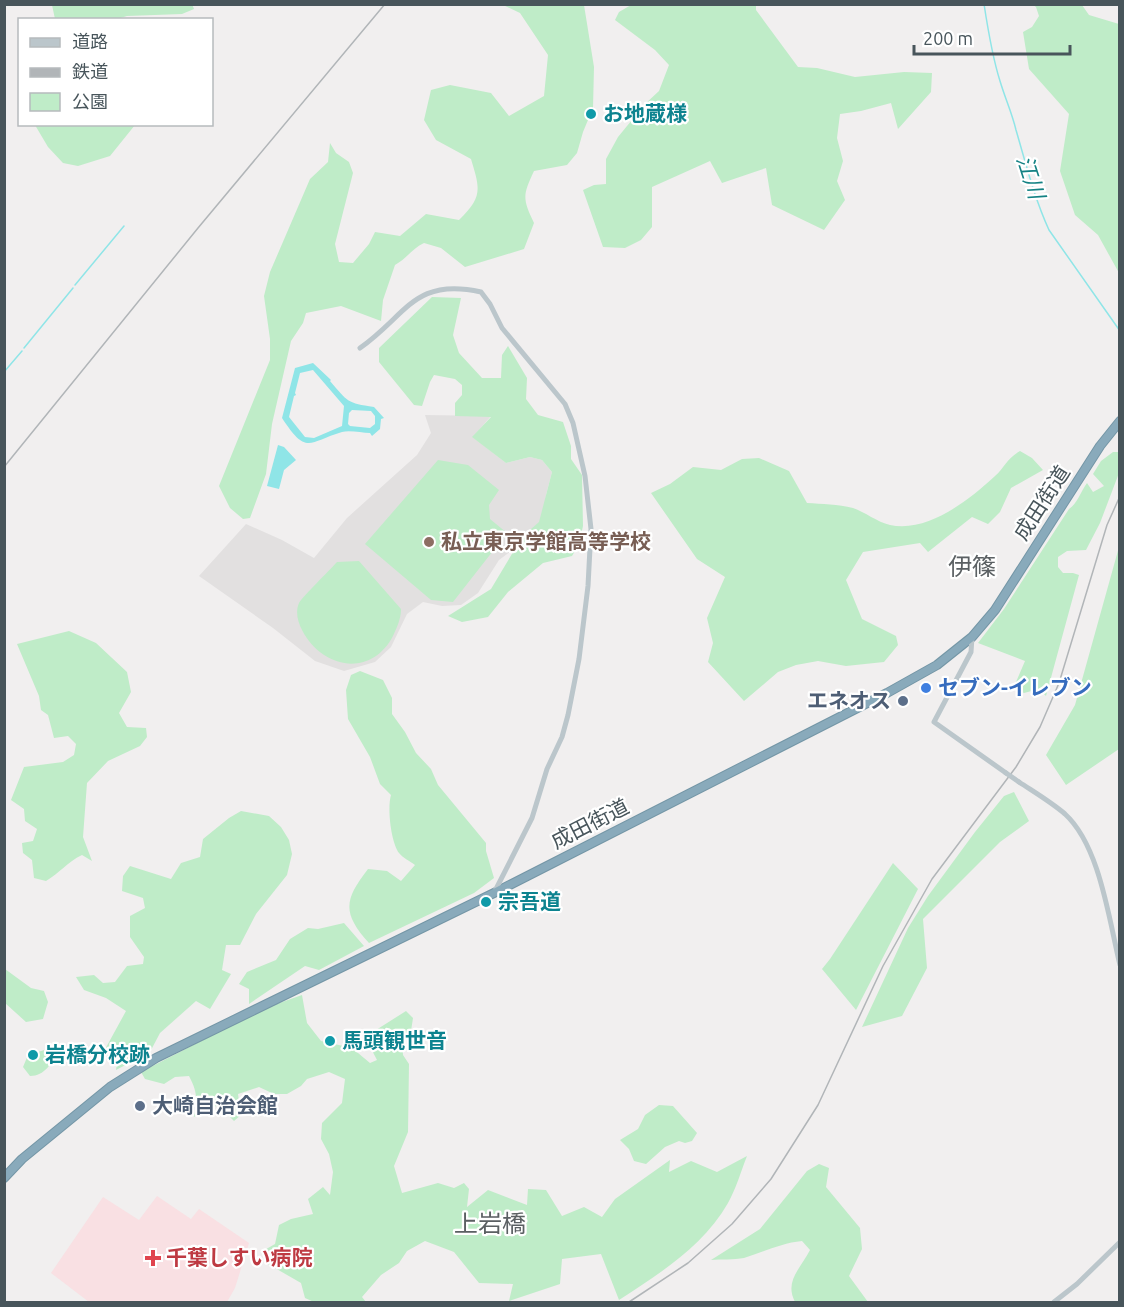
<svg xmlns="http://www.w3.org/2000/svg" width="1124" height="1307" viewBox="0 0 1124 1307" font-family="Ubuntu,'Noto Sans JP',sans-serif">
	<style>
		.education { fill: #e2e0e0 }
		.medical { fill: #f9e0e3 }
		.green { fill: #bfecc8 }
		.water { fill: #8fe5e7; fill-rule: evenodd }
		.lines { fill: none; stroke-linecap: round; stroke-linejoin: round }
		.stream { stroke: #8fe5e7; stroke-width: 1.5 }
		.highway-casing { stroke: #7496a6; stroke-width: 10 }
		.minor { stroke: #bbc6cb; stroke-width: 5 }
		.highway { stroke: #89aabb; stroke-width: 8 }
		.rail { stroke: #b1b5b8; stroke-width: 1.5 }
		.minor-bridge { stroke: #bbc6cb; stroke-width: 5 }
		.culture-dot { fill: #0f9aa8; stroke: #fff; stroke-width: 2 }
		.education-dot { fill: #8d6e63; stroke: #fff; stroke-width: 2 }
		.shop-dot { fill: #3f7fe0; stroke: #fff; stroke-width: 2 }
		.service-dot { fill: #5c6f8a; stroke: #fff; stroke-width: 2 }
		.health-dot { fill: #e0444e; stroke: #fff; stroke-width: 2 }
		.labels { text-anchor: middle; stroke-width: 4.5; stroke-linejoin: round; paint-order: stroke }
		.culture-label { font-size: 21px; font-weight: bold; fill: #0d838f; stroke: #fff; text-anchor: start }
		.street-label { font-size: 21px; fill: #48555b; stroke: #fff }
		.education-label { font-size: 21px; font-weight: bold; fill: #785e54; stroke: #fff; text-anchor: start }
		.shop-label { font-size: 21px; font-weight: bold; fill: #366cbe; stroke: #fff; text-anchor: start }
		.service-label { font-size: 21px; font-weight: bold; fill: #4e5e75; stroke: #fff; text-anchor: end }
		.health-label { font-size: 21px; font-weight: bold; fill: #be3a42; stroke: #fff; text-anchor: start }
		.water-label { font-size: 22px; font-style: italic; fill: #148284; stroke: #fff }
		.quarter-label { font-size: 24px; fill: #5b6063; stroke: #fff }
	</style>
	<rect width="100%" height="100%" fill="#f1efef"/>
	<!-- education -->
	<path class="education" d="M425 415 491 416 473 437 506 463 530 457 542 460 552 472 546 495 542 537 511 551 499 560 478 593 461 605 442 606 423 602 407 614 391 647 375 662 344 671 315 661 273 628 199 576 246 524 282 540 314 558 347 518 417 455 431 433Z"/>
	<!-- medical -->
	<path class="medical" d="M157 1196 191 1219 199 1209 249 1243 235 1288 227 1302H89L51 1273 103 1197 139 1220Z"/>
	<!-- green -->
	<path class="green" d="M192 4 194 9 182 14 127 16 117 19H55L52 5Z
		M503 5H584L594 67 593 108 583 132 577 153 567 165 534 171C523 195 522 198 534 223L524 249 465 267 441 248 424 243C413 248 406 259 395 265L383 300 381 321 341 306 306 313 303 323 291 341 272 424 266 474 250 518 243 519 230 508 219 486 270 360V339L264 296 270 272 310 179 328 162 330 143 336 153 349 162 353 173 335 244 339 262 353 263 369 244 375 232 400 236 426 214 459 220C483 197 480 189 471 159L436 140 424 120 431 90 450 85 491 93 509 116 544 96 548 55 520 13Z
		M631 5H756V10L798 67 817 68 855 77 904 72 932 73 931 92 898 129 891 103 861 111 840 114 837 138 843 161 837 181 845 200 824 230 772 205 766 168 722 183 710 161 652 187V227L641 240 625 248 603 247 583 190 594 185 606 184V159L618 137 645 104 659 91 669 65 655 50 615 20 619 12Z
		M1033 5H1082L1089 15 1119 24V273L1098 235 1075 215 1060 171 1069 114 1029 69 1023 32 1032 27 1039 16 1036 7Z
		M35 125H135L110 156 78 166 63 163 48 147Z
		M432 297 461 298 453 335 459 353 482 378H501L502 355 508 346 527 378 526 399 538 415 563 422 571 446V459L582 475 583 526 579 544 572 556 543 563 508 592 488 617 462 622 448 616 491 589 522 537 539 522 552 472 542 460 530 457 506 463 472 437 491 417 455 416V403L462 395V385L455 379 434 375 430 382 422 406 414 405 379 362V348Z
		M1020 451 1032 458 1043 470 1011 488 1000 512 988 524 972 517 928 552 920 543 863 552 846 580 862 619 896 636 898 645 884 662 846 666 818 661 796 665 778 672 744 701 708 662 713 643 707 618 725 577 697 559 651 493 670 484 693 467 721 470 742 459 759 458 789 471 807 503C822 504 838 504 853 508 865 512 877 522 890 525 928 533 969 500 995 476 1005 467 1007 458 1020 451Z
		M1113 452H1119V473L1100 523 1086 550 1067 551 1058 557V567L1063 573H1073L1079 575 1046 696 1039 689 1024 693 1020 691 1016 682 1025 661 978 643 1004 609 1069 509C1077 504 1081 491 1087 483L1093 492 1104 486 1093 474 1101 461Z
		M438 460 468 465 499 490 489 505 490 519 507 533 453 602 431 600 365 544Z
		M1119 547V749L1066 785 1046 755 1075 705Z
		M359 561 401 609C401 619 397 627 393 636 371 678 322 669 302 630 298 622 295 612 299 603 304 595 329 571 337 562Z
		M69 631 96 643 127 672 131 692 119 713 127 727 146 728 147 737 140 746 108 761 87 783 83 837 92 861 82 855C67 862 60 873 46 881L34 878 32 860 23 853 22 843 33 841 37 829 25 821 24 809 11 800 24 767 63 762 74 755 76 744 68 736 54 738 48 715 41 710 39 696 17 644Z
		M360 671 383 680 392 698V714L405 732 416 753 431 769 438 785 486 843V851L494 878 474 893 369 943C342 913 344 900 368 869L387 871 401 881 415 865C410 861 403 858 399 853 391 842 387 808 391 795L380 784 370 757 348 719 346 690 351 675Z
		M1014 792 1029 821 1000 842 923 919 927 968 902 1016 862 1027 908 928 928 896 975 832 1004 796Z
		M241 811 269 816 281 827 289 840 292 854 287 875 256 914 240 945H226L222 970 231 974 210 1009 196 1001 160 1033 150 1052 116 1070 117 1063 103 1053 126 1011 106 998 84 990 76 977 94 975 103 983 115 982 127 966 143 964 144 957 130 937V916L145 908 143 898 122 891 123 876 130 866 171 879 181 863 200 857 203 839 229 818Z
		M893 863 918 889 856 1010 822 969 830 959Z
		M344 923 364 946 319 970 305 966 249 1004V989L239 984 247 972 276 960 290 939 308 928 318 929Z
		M5 969 31 988 44 991 48 1002 43 1019 26 1022 5 1003Z
		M302 995 307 1023 321 1041 352 1048 370 1063 377 1060 365 1037 406 1011 413 1018 411 1031 402 1044 403 1055 409 1064 408 1132 394 1166 402 1193 438 1183 454 1188 464 1183 469 1189 467 1207 488 1190 527 1205 528 1189 546 1190 562 1216 584 1207 602 1217 615 1199 670 1160 669 1172 691 1161 717 1172 747 1156C741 1171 736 1189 728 1203 703 1247 660 1273 619 1300L601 1254 562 1259 560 1284 509 1301 513 1284 479 1283 454 1252 425 1241 407 1251 399 1263 381 1275 362 1297 366 1302H314L305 1298 301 1283 268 1264 261 1252 275 1244 279 1225 291 1219 313 1214 308 1199 323 1187 330 1195 333 1172 329 1154 321 1139 322 1123 342 1103 345 1079 329 1072 307 1079 301 1086 287 1094H274L259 1087 238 1094 241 1115 234 1121 218 1105 194 1117C198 1100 197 1091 189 1076L175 1077 164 1084 145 1079 141 1072 265 1008Z
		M51 1048 59 1052C51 1063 45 1076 30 1076L23 1067 28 1055Z
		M659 1105 673 1106 697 1133 692 1141 685 1143 679 1141 665 1147 646 1164 634 1161 629 1149 620 1140 638 1129 645 1115Z
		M819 1164 829 1168 826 1187 860 1228 862 1249 849 1276 868 1302H795C784 1281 801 1268 810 1250L802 1241C781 1243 764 1252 744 1258 734 1260 721 1259 711 1260L760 1229 807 1171Z"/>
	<!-- water -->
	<path class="water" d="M313 363 331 380 330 381C348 402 347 403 374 407L384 418 381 419 380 429 372 436 370 433C362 433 350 430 342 432 308 442 307 456 282 418L295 368ZM313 370 344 406 342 426 314 438 305 437 289 417 294 396 296 395 295 393 300 373ZM352 410 371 411 375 416V424L370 428 350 426 348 424 349 413Z
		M278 445 284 447 296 460 284 470 279 489 267 486Z"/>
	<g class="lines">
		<!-- stream -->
		<path class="stream" d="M984 4C988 30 992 56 1000 81 1005 98 1012 113 1016 130 1026 164 1034 197 1049 230L1120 331
			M75 285 124 226
			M24 348 73 288
			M4 372 22 351"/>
		<!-- highway casing -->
		<g class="highway-casing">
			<path id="highway" d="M4 1178 22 1159 110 1087 156 1058 494 893 887 693 937 665 972 637 995 610 1100 446 1120 421"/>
		</g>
		<!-- minor -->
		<path class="minor" d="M360 348C407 315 414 277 481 292L490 304 502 328 565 404 573 423 585 476 591 529 588 586 579 659 568 715 562 737 547 769 532 818 494 893
			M972 637 971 652 934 722 1006 773
			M1019 782C1034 792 1051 802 1065 814 1100 846 1109 920 1120 965
			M1054 1302 1077 1284 1120 1242"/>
		<!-- highway -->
		<use href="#highway" class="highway"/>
		<!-- rail -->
		<path class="rail" d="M4 467 198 228 385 4
			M629 1302 688 1263 732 1224 771 1179 818 1105 883 966 932 879 1016 767 1040 727 1059 683 1107 525 1120 496"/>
		<!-- minor-bridge -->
		<path class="minor-bridge" d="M1006 773 1019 782"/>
	</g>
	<!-- markers -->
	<g class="culture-dot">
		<circle cx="591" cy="114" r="6"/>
		<circle cx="486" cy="902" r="6"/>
		<circle cx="330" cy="1041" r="6"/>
		<circle cx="33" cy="1055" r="6"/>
	</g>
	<circle class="education-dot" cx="429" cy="542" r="6"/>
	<circle class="shop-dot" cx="926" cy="688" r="6"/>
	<g class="service-dot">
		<circle cx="903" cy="701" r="6"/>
		<circle cx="140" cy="1106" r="6"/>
	</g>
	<path class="health-dot" d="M150 1249h6v6h6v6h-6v6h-6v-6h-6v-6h6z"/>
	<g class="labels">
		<!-- culture labels -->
		<g class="culture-label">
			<text x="603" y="121">お地蔵様</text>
			<text x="498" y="909">宗吾道</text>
			<text x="342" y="1048">馬頭観世音</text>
			<text x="45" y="1062">岩橋分校跡</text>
		</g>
		<!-- street labels -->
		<g class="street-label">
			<text transform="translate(1042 503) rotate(-57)" y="7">成田街道</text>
			<text transform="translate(590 824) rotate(-27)" y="7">成田街道</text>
		</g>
		<!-- education labels -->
		<g class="education-label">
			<text x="441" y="549">私立東京学館高等学校</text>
		</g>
		<!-- shop labels -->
		<g class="shop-label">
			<text x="938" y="695">セブン-イレブン</text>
		</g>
		<!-- service labels -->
		<g class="service-label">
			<text x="891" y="708">エネオス</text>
			<text x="152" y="1113" text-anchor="start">大崎自治会館</text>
		</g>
		<!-- health labels -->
		<g class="health-label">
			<text x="166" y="1265">千葉しすい病院</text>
		</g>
		<!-- water labels -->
		<g class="water-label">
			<text transform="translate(1031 177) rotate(72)" y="8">江川</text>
		</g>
		<!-- quarter labels -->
		<g class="quarter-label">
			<text x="972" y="575">伊篠</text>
			<text x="490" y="1232">上岩橋</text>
		</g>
	</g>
	<!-- border -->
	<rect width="1124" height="1307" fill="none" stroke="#48555b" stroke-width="12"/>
	<!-- legend -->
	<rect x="18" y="18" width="195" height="108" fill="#ffffff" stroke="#b6bbbd" stroke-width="1.5"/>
	<rect x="30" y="38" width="30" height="9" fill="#bbc6cb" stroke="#b6bbbd" stroke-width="1.5"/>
	<text x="72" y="48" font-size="18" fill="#48555b">道路</text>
	<rect x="30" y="68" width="30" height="9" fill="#b1b5b8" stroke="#b6bbbd" stroke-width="1.5"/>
	<text x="72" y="78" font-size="18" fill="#48555b">鉄道</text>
	<rect x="30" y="93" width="30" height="18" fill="#bfecc8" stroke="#b6bbbd" stroke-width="1.5"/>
	<text x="72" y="108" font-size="18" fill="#48555b">公園</text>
	<!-- scale -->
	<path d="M914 45v9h156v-9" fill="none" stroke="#48555b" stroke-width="3"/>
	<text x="923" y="45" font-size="18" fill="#48555b" stroke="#ffffff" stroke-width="4.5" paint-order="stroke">200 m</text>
</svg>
